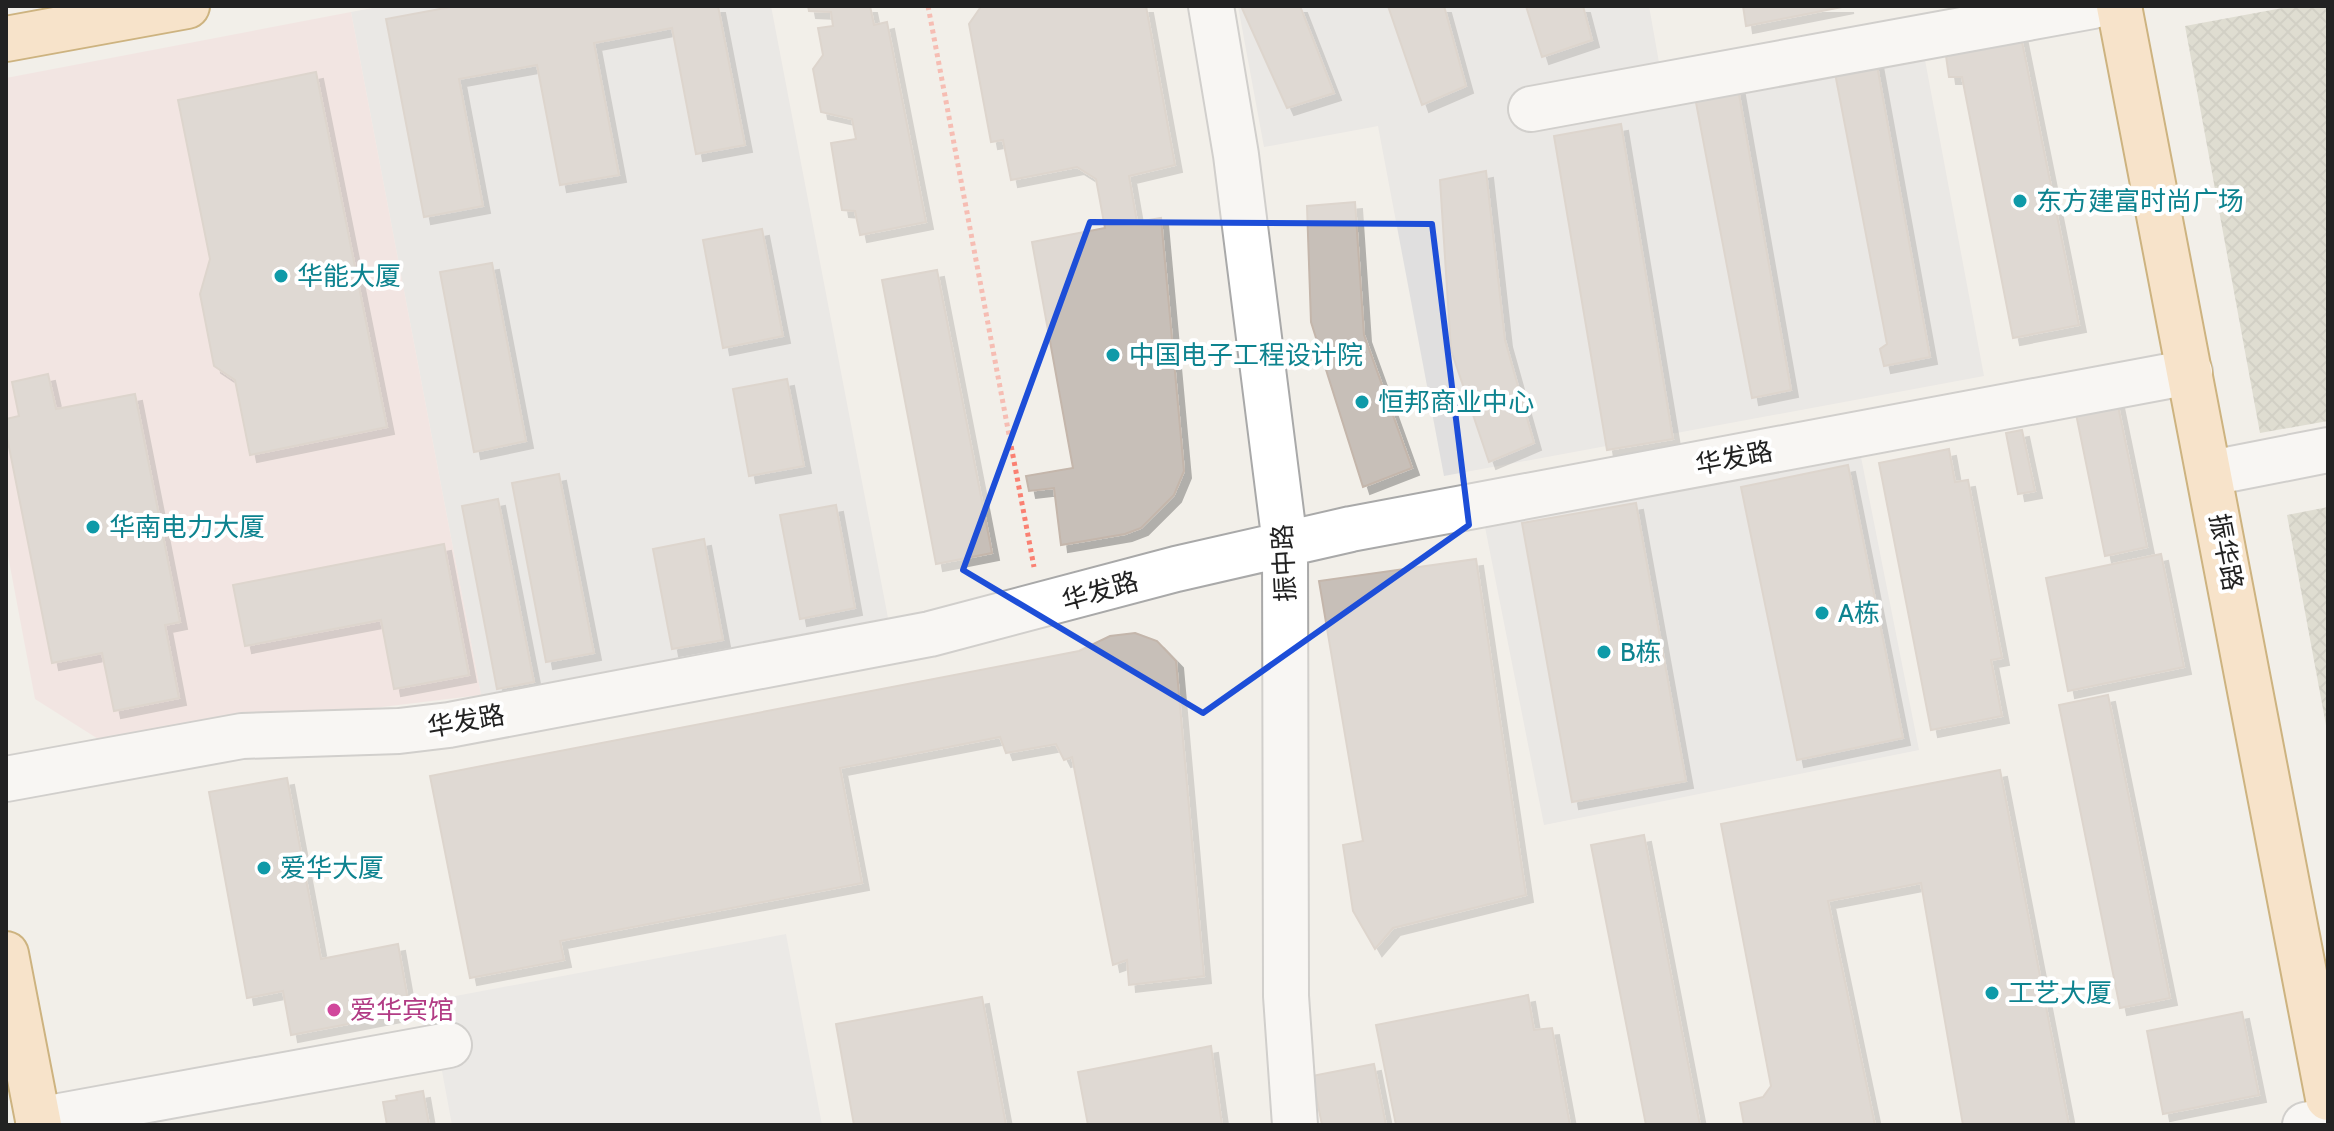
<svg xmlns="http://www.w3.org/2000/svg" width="2334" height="1131" viewBox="0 0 2334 1131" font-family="Cabin,'Noto Sans SC',sans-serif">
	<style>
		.residential { fill: #e0dfdf }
		.commercial { fill: #f2dad9 }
		.construction { fill: url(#construction-cross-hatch) }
		.parking { fill: #e2e2e2 }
		.building { fill: #c7bfb8; stroke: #c4b6ab; stroke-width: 2; filter: url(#shadow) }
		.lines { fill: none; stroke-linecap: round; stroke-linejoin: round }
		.minor-casing { stroke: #a9a9a9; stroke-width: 48 }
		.major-casing { stroke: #a06b00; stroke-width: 48 }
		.path { stroke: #fa8072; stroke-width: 5; stroke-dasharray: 4 4; stroke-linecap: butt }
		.minor { stroke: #fff; stroke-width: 44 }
		.major { stroke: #fcd6a4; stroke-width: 44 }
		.marked { fill: none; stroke: #1d4ed8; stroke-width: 6; stroke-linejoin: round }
		.culture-dot { fill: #0f9aa8; stroke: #fff; stroke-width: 3 }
		.hotel-dot { fill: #d1479c; stroke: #fff; stroke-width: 3 }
		.labels { text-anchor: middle; stroke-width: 8; stroke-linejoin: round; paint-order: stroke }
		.culture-label { font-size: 26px; fill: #0d838f; stroke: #fff; text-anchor: start }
		.street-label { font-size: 26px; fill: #222; stroke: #fff }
		.hotel-label { font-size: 26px; fill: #b23c85; stroke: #fff; text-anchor: start }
	</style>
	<defs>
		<pattern id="construction-cross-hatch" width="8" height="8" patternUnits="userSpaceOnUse" patternTransform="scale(2)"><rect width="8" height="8" fill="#c7c7b4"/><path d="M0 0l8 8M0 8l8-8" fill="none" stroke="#abab9a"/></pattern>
		<filter id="shadow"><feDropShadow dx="7" dy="7" stdDeviation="0" flood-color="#0004"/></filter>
	</defs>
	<rect width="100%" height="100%" fill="#f2efe9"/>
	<!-- residential -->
	<path class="residential" d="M384 6H771L888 618 481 695 351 12Z
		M1238 6H1649L1664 91 1922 44 1984 376 1444 476 1378 126 1264 147Z
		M1860 452 1919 750 1544 825 1485 527Z"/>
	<!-- commercial -->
	<path class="commercial" d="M351 12 481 695 250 723 114 749 35 699 6 545V78Z"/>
	<!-- construction -->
	<path class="construction" d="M2294 6H2328V421L2260 433 2185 26Z
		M2328 507V736L2287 515Z"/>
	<!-- parking -->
	<path class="parking" d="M786 934 822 1125H452L429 1001Z"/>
	<!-- building -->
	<path class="building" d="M456 6H718L745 145 696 154 672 28 594 43 619 175 560 185 537 65 459 79 483 206 424 217 386 19Z
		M808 6H870L874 25 887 22 926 222 860 235 855 211 842 210 831 143 856 139 852 119 821 112 813 69 823 55 818 28 833 26 831 12 809 11Z
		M976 6H1146L1175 165 1129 176 1137 222 1161 218 1184 471 1174 495 1141 528 1125 534 1061 545 1054 488 1029 491 1026 476 1073 468 1032 242 1105 228 1096 179 1077 167 1011 180 1003 140 991 142 969 24 980 8Z
		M1241 6H1300L1334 93 1287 108Z
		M1388 6H1444L1466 86 1422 105Z
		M1526 6H1583L1592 40 1542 57Z
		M1743 6H1847L1746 26Z
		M2019 27 2079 325 2013 338 1962 77H1949L1944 42Z
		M1876 60 1930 357 1884 366 1880 349 1887 344 1834 68Z
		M316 72 387 427 250 455 235 380 214 366 200 294 210 259 178 100Z
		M1737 83 1791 390 1752 398 1694 92Z
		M1621 124 1673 439 1607 450 1554 136Z
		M1486 171 1505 340 1534 443 1489 462 1451 350 1440 180Z
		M1355 202 1364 335 1412 468 1363 487 1311 322 1307 206Z
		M762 229 783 336 723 348 703 240Z
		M492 263 526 441 474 452 440 272Z
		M937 270 992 553 936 564 882 280Z
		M48 374 56 409 135 394 180 622 165 625 179 698 114 711 102 653 52 663 6 432V419L19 416 12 382Z
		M787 379 804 466 749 476 733 389Z
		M2117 401 2147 547 2105 556 2075 409Z
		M2022 430 2035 491 2018 494 2006 433Z
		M1949 449 1955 482 1968 480 2002 658 1991 660 2002 716 1931 730 1879 463Z
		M1848 465 1903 738 1797 760 1741 487Z
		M559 474 594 653 546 662 512 483Z
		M498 499 534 682 497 689 462 506Z
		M1636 503 1686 781 1572 802 1522 523Z
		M836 505 855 608 800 619 780 515Z
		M704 539 723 640 672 649 653 549Z
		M444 544 469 675 394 689 381 620 245 646 233 585Z
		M2161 554 2184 667 2068 691 2046 578Z
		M1476 559 1526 895 1393 928 1375 949 1353 911 1343 845 1363 841 1319 581Z
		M1135 633 1157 641 1176 661 1204 976 1129 985 1127 960 1113 965 1072 757 1064 760 1056 744 1006 753 1000 737 840 768 862 883 560 941 564 960 470 978 430 776 1079 651 1110 636Z
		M2108 695 2170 998 2120 1008 2059 705Z
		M2000 770 2069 1125H1963L1921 883 1828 901 1875 1125H1744L1740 1103 1763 1097 1771 1086 1721 824Z
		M287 778 321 959 398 944 410 1012 291 1035 283 991 247 998 209 792Z
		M1644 835 1700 1125H1646L1591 845Z
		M1528 995 1534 1030 1552 1028 1570 1125H1396L1376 1025Z
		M982 997 1006 1125H854L836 1024Z
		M2242 1012 2259 1095 2163 1114 2147 1031Z
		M1211 1046 1222 1125H1088L1078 1072Z
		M1374 1064 1386 1125H1322L1312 1076Z
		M423 1091 429 1125H387L383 1102 397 1100 396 1096Z"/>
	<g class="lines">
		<!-- minor casing -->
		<g class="minor-casing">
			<path id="minor" d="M1211 6 1236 155 1285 544 1286 996 1295 1125
				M1531 109 2093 6
				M2211 473 2328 450
				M6 779 242 736 399 731 449 725 930 634 1176 569 1351 529 2190 372
				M38 1120 449 1045
				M2305 1125 2328 1120"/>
		</g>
		<!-- major casing -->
		<g class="major-casing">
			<path id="major" d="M2119 6 2328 1098
				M6 39 187 6
				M6 954 39 1125"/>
		</g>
		<!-- path -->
		<path class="path" d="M928 6 1034 567"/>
		<!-- minor -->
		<use href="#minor" class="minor"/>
		<!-- major -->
		<use href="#major" class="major"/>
	</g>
	<!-- marked area -->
	<path d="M0 0H2334V1131H0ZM1090 222 1432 224 1469 525 1203 713 963 570Z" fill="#f2efe9" fill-opacity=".55" fill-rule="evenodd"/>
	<path class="marked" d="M1090 222 1432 224 1469 525 1203 713 963 570Z"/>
	<!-- markers -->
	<g class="culture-dot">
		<circle cx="2020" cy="201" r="8"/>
		<circle cx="281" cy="276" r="8"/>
		<circle cx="1113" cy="355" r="8"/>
		<circle cx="1362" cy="402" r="8"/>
		<circle cx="93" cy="527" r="8"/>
		<circle cx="1822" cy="613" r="8"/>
		<circle cx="1604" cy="652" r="8"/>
		<circle cx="264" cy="868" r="8"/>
		<circle cx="1992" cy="993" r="8"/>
	</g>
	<circle class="hotel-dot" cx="334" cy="1010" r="8"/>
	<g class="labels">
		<!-- culture labels -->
		<g class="culture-label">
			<text x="2036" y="210">东方建富时尚广场</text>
			<text x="297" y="285">华能大厦</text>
			<text x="1129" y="364">中国电子工程设计院</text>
			<text x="1378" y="411">恒邦商业中心</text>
			<text x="109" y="536">华南电力大厦</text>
			<text x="1838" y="622">A栋</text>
			<text x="1620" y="661">B栋</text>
			<text x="280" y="877">爱华大厦</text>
			<text x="2008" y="1002">工艺大厦</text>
		</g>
		<!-- street labels -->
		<g class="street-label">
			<text transform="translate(1734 458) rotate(-11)" y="9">华发路</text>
			<text transform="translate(2226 552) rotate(79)" y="9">振华路</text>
			<text transform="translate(1284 563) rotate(-93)" y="9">振中路</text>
			<text transform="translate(1100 591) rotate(-16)" y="9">华发路</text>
			<text transform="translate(466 721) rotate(-10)" y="9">华发路</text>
		</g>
		<!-- hotel labels -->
		<g class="hotel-label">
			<text x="350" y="1019">爱华宾馆</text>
		</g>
	</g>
	<!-- border -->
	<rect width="2334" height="1131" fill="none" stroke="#222222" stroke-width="16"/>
</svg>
